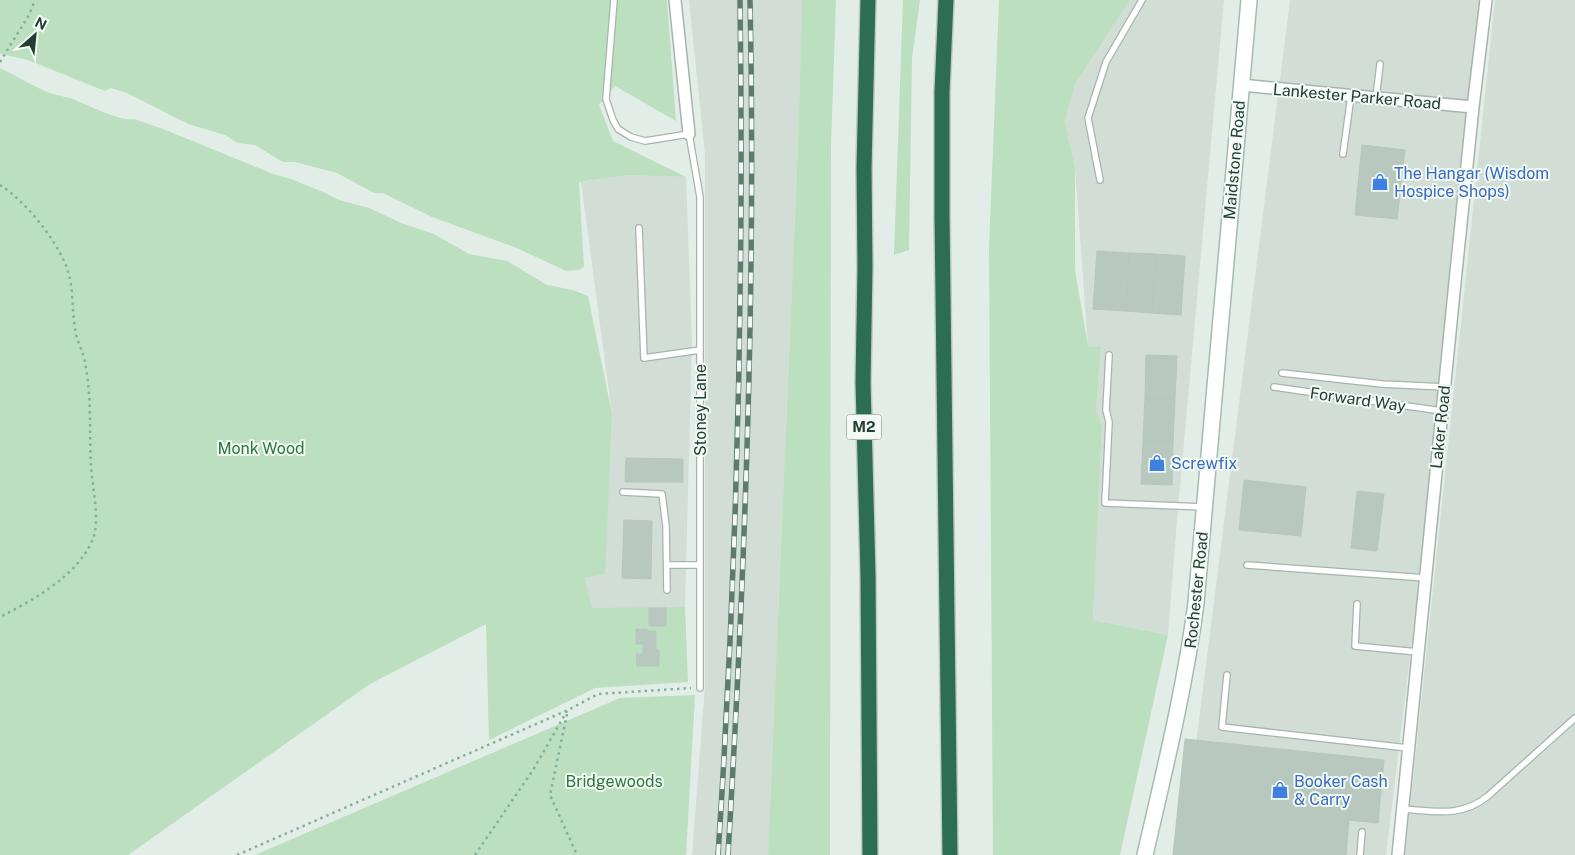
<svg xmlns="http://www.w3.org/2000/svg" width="1575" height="855" viewBox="0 0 1575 855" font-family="'Public Sans',sans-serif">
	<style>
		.built { fill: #d1ddd5 }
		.green { fill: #bbdfbf; fill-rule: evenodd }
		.building { fill: #b8c8bf; stroke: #b5c7bc }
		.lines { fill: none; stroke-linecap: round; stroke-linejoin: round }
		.lane-casing { stroke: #a5b5ad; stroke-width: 8 }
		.street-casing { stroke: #a5b5ad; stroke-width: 14 }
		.secondary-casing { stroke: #a3bcb0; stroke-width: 18 }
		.highway-casing { stroke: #c1c9c6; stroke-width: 18 }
		.path { stroke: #82b19b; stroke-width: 2.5; stroke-dasharray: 2.5 4; stroke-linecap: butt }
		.lane { stroke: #fff; stroke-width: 5.5 }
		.street { stroke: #fff; stroke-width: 11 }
		.secondary { stroke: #fff; stroke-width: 15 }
		.highway { stroke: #2d6c55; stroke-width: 15 }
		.rail-casing { stroke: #5c7a6d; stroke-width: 5.5 }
		.rail { stroke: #f3f9f5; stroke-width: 4; stroke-dasharray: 11; stroke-linecap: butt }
		.labels { text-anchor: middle; stroke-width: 4; stroke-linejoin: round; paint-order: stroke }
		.shield { fill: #f3f9f5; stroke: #61776c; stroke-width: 1 }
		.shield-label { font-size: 15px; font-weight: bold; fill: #223f32 }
		.street-label { font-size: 16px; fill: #223f32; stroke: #f3f9f5 }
		.shop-label { font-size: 16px; fill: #366cbe; stroke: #f3f9f5; text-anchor: start }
		.park-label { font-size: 16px; fill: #2b773c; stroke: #f3f9f5 }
	</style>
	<rect width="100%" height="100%" fill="#e3ede7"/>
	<!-- built -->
	<path class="built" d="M689 0H802L798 145 768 855H692L705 686V155Z
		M1130 0H1224L1177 520 1168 635 1093 620 1102 425 1096 410 1101 347 1088 346 1075 167 1065 122 1075 84Z
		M1290 0H1490L1386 855H1182Z
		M1495 0H1575V855H1405Z
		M628 175 686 177 692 341 685 607 592 609 585 578 604 574 612 414 581 182Z"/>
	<!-- green -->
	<path class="green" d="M0 0H667L676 121 615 86 599 105 613 141 686 177 628 175 579 182 584 267 579 270 566 271 517 248 432 217 383 193H374L337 173 295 162H283L255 145 238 143 225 135 188 124 127 93 111 88 105 91 28 60 2 54 0 53Z
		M802 0H836L831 145 830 855H768L798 145Z
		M903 0H920L912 58 909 250 894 255Z
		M999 0H1130L1075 84 1065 122 1075 167V270L1088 346 1101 347 1096 410 1102 425 1093 620 1168 635 1120 855H993L989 248Z
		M0 68C17 76 35 88 53 94 60 96 68 97 75 100 88 105 121 122 134 119L163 129 273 174 291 179 323 192 339 200 369 208 401 223 434 234 469 254 507 261 547 285 573 290 588 296 612 414 605 574 585 578 592 608 685 607 688 682 595 688 489 740 486 624 370 684 128 855H0ZM636 629H646L647 631H656V649L659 666H637L636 654H643V644H636Z
		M695 695 686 855H255L620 698Z"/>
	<!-- building -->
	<path class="building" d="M1362 145 1405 150 1397 219 1355 215Z
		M1097 251 1129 253 1126 311 1093 309Z
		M1129 253 1156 254 1152 313 1126 311Z
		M1156 254 1185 256 1181 315 1152 313Z
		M1146 355 1177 356 1175 399 1145 398Z
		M1145 398 1175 399 1173 442 1143 441Z
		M1143 441 1173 442 1172 485 1141 484Z
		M626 458 683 459V482H625Z
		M1244 480 1306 487 1301 536 1239 530Z
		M1357 491 1384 494 1377 551 1351 548Z
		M624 520 652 521 651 579 622 578Z
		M649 608H666V626H649Z
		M636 629H647V631H656V649L659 650V666H637L636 654H643V644H636Z
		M1185 739 1384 760 1378 823 1349 820 1346 855H1173Z"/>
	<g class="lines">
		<!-- lane casing -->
		<g class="lane-casing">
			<path id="lane" d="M614 0 606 99 613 120 618 129 631 137 645 141 689 134 700 197V688
				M1376 98 1380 64
				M1343 154 1351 96
				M1100 180 1088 118 1106 62 1142 0
				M639 228 644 358 700 350
				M1109 355 1106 410 1109 422 1105 503 1204 507
				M1282 373 1382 384 1445 387
				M1274 387 1442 411
				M623 492 662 494 666 526 667 590
				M667 565H700
				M1247 565 1426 578
				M1357 604 1355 646 1418 652
				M1227 675 1222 727 1408 748
				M1402 809C1434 811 1461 818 1488 796L1575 718
				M1360 855 1362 832"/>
		</g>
		<!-- street casing -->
		<g class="street-casing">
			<path id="street" d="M675 0 689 134
				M1241 85 1473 107
				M1398 855 1455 282 1473 107 1486 0"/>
		</g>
		<!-- secondary casing -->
		<g class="secondary-casing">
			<path id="secondary" d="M1145 855C1164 772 1185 688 1196 603L1249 0"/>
		</g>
		<!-- highway casing -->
		<g class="highway-casing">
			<path id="highway" d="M868 0 864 168 865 267 863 382 868 575 870 855
				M946 0 942 92V216L950 855"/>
		</g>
		<!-- path -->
		<path class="path" d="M0 62 29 15 35 0
			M0 185C25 201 53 236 65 263 75 286 71 311 76 334 78 344 84 353 85 363 92 397 89 431 91 466 92 486 101 523 92 541 76 577 33 600 0 617
			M567 714 550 795 577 855
			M237 855 568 710 598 694 691 688
			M475 855 533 770 567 711"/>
		<!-- lane -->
		<use href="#lane" class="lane"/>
		<!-- street -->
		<use href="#street" class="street"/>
		<!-- secondary -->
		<use href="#secondary" class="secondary"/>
		<!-- highway -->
		<use href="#highway" class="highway"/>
		<!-- rail casing -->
		<g class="rail-casing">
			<path id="rail" d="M718 855C737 570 744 285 740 0
				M728 855C745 570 756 285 750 0"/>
		</g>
		<!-- rail -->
		<use href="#rail" class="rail"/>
	</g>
	<!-- icons -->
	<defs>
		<g id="shop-bare" transform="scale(1.35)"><path d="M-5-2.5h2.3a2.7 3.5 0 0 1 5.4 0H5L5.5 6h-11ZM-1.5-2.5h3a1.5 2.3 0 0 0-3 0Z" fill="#3f7fe0" stroke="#f3f9f5" stroke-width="2.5" paint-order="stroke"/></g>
	</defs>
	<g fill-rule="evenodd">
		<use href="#shop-bare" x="1380" y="182"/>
		<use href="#shop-bare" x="1157" y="463"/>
		<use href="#shop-bare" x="1280" y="790"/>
	</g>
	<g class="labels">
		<!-- shield labels -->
		<rect class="shield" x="846.5" y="414.5" width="35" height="25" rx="4"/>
		<g class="shield-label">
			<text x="864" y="432">M2</text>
		</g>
		<!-- street labels -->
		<g class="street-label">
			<text transform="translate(1357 96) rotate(5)" y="6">Lankester Parker Road</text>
			<text transform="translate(1234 160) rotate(-85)" y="6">Maidstone Road</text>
			<text transform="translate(1358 399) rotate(8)" y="6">Forward Way</text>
			<text transform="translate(700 410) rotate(-90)" y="6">Stoney Lane</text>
			<text transform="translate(1440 427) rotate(-84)" y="6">Laker Road</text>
			<text transform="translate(1196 590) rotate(-84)" y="6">Rochester Road</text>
		</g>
		<!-- shop labels -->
		<g class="shop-label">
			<text x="1394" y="179">The Hangar (Wisdom<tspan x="1394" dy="18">Hospice Shops)</tspan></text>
			<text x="1171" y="469">Screwfix</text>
			<text x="1294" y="787">Booker Cash<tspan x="1294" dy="18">&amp; Carry</tspan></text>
		</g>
		<!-- park labels -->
		<g class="park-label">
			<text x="261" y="454">Monk Wood</text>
			<text x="614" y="787">Bridgewoods</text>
		</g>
	</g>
	<!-- north arrow -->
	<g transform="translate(35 35) rotate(27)" stroke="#f3f9f5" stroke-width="4" paint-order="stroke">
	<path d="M0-4L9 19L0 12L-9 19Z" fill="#223f32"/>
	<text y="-8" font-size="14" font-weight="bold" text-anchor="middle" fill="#223f32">N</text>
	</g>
</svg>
